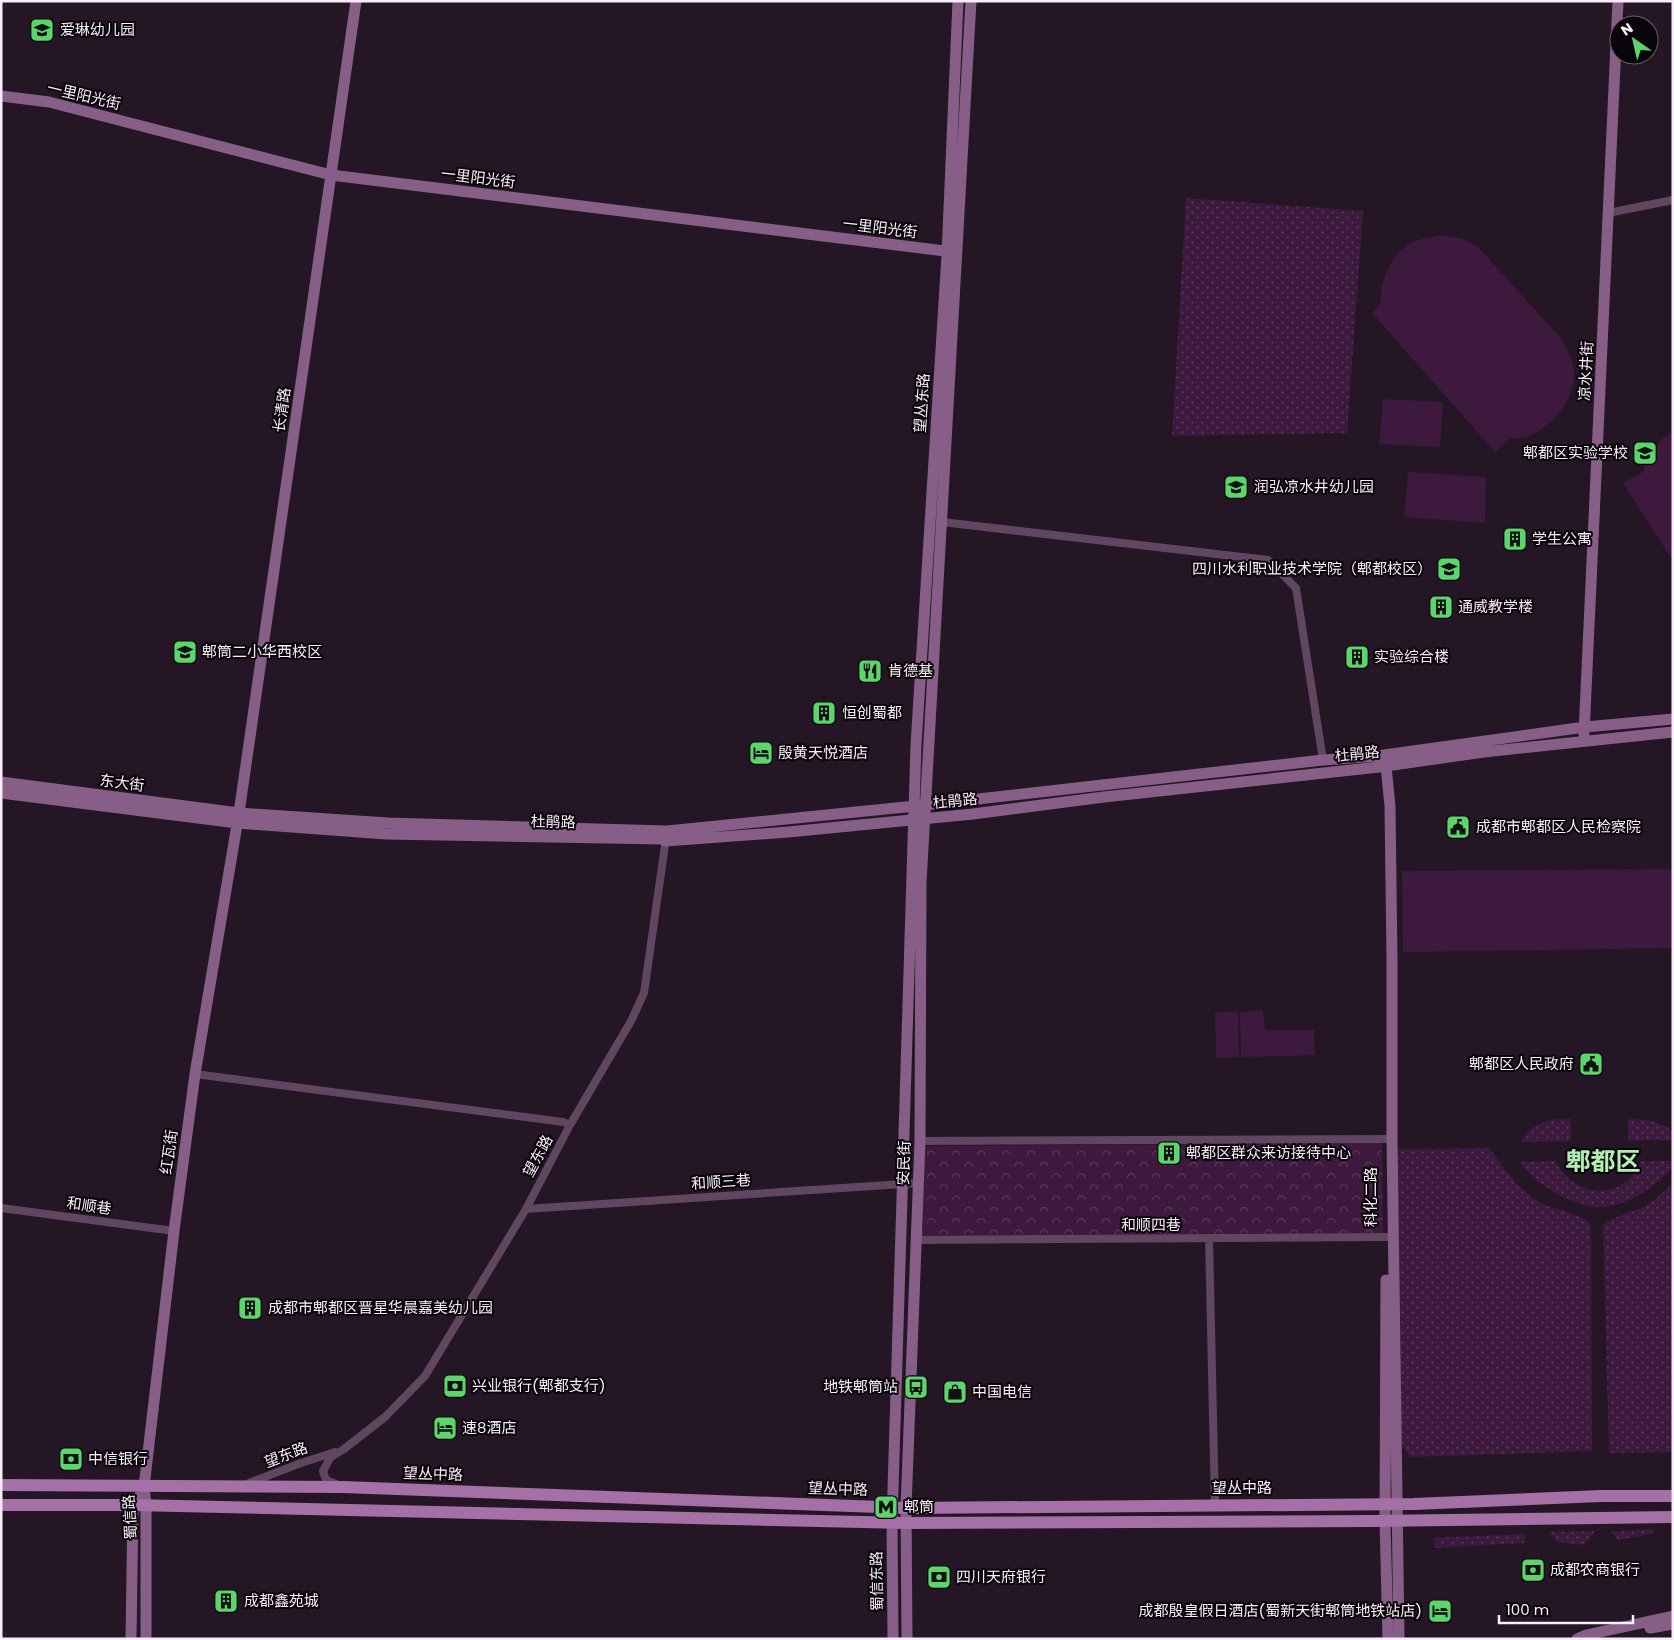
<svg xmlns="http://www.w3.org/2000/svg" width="1674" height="1640" viewBox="0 0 1674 1640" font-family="Poppins,'Noto Sans SC',sans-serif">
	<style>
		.grass { fill: url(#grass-dots) }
		.park { fill: url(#park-crowns) }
		.pitch { fill: #3d193e }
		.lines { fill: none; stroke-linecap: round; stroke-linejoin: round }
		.street { stroke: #604660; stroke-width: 8 }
		.secondary { stroke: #865e87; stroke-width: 11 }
		.primary { stroke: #a470a5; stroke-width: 12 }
		.labels { text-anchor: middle; stroke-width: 4; stroke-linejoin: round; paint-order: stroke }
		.poi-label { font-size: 15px; fill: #f8eef8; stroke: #0a050a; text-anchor: start }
		.street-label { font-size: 15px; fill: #f8eef8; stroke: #0a050a }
		.town-label { font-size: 25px; font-weight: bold; fill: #b0eeb4; stroke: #0a050a }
	</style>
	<defs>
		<pattern id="grass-dots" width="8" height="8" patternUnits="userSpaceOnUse" patternTransform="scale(1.25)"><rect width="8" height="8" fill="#3d193e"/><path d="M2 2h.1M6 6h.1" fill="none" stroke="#5a3b5b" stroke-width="1.8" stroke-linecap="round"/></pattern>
		<pattern id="park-crowns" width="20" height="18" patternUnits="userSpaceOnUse" patternTransform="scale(1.25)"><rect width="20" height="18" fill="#3d193e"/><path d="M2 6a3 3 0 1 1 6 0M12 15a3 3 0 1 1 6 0" fill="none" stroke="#5a3b5b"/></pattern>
	</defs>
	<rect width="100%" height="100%" fill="#241624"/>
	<!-- grass -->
	<path class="grass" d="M1186 198 1363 211 1347 433 1172 436Z
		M1556 1119H1571V1141L1520 1142C1528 1128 1541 1122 1556 1119Z
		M1628 1119C1644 1119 1659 1121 1673 1131V1140L1628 1141Z
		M1489 1148C1506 1170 1521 1195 1548 1206 1563 1212 1579 1213 1591 1224L1592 1451 1410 1457 1400 1443 1397 1149Z
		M1555 1161C1576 1199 1622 1203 1641 1161H1673V1167C1653 1189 1624 1209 1593 1207 1581 1206 1568 1199 1557 1194 1542 1185 1530 1176 1520 1162Z
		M1673 1183V1452L1609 1453 1603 1225C1615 1215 1635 1212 1649 1204 1658 1198 1665 1190 1673 1183Z
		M1655 1529 1651 1534 1618 1540 1612 1532Z
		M1595 1531 1584 1545 1557 1542 1549 1532Z
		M1525 1534V1543L1434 1548V1538Z"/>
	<!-- park -->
	<path class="park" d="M1382 1143 1383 1235 922 1238 924 1146Z"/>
	<!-- pitch -->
	<path class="pitch" d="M1442 235 1463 239 1479 248 1560 337C1567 348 1573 359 1574 372 1577 401 1540 444 1510 438L1495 452 1372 313 1380 304C1381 278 1391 250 1418 240 1426 238 1434 237 1442 235Z
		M1383 399 1443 402 1440 447 1379 444Z
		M1673 432V561L1623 483 1643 472C1646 454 1657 440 1673 432Z
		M1408 472 1486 477 1485 523 1404 517Z
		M1673 869V948L1403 952 1402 871Z
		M1263 1010 1265 1030H1314L1315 1055 1241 1057 1240 1012Z
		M1238 1011 1239 1057 1216 1058 1215 1012Z"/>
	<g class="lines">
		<!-- street -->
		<path class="street" d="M1608 213 1673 200
			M942 522 1268 560 1296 588 1323 760
			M195 1074 563 1122 570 1125
			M920 1141 1386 1139
			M1 1208 174 1231
			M526 1209 918 1183
			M1209 1238 1215 1505
			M917 1240 1386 1237
			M249 1483 301 1463 335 1452
			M336 1484 326 1480 323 1471 330 1458 344 1449 385 1417 425 1376 526 1209 570 1125 631 1021 644 993 666 838"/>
		<!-- secondary -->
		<path class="secondary" d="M1 96 49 102 331 175 953 252
			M1584 734 1618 1
			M1382 761 1386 766 1390 806 1392 961V1140L1399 1639
			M1 782 239 813 388 823 667 831 925 805 1323 760 1377 756 1585 727 1673 719
			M1 793 237 823 386 834 662 839 665 841 788 832 973 814 1104 797 1379 767 1484 752 1673 732
			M1386 1280 1385 1521 1388 1639
			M1650 1628 1673 1624
			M131 1639 133 1505 138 1497
			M146 1639V1505L144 1487 174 1231 195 1074 239 813 356 1
			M893 1639 892 1522 916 745 947 255 958 1
			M907 1639 906 1508 920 1141 921 883 971 1
			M1577 1639 1586 1635 1673 1616"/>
		<!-- primary -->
		<path class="primary" d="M1 1485 343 1487 906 1508 1414 1504 1601 1496H1673
			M1 1505H133L906 1523 1374 1521 1673 1517"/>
	</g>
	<!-- icons -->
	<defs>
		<g id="school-square" transform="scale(1.25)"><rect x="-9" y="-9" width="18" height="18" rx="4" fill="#5cd56d" stroke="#0a050a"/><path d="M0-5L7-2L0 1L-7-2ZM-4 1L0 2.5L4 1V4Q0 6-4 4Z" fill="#111"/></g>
		<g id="building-square" transform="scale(1.25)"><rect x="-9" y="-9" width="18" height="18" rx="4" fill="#5cd56d" stroke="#0a050a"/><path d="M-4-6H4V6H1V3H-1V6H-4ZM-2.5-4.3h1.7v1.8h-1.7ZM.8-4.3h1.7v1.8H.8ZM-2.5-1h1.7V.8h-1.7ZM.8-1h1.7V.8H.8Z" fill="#111"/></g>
		<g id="restaurant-square" transform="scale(1.25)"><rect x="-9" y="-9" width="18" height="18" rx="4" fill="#5cd56d" stroke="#0a050a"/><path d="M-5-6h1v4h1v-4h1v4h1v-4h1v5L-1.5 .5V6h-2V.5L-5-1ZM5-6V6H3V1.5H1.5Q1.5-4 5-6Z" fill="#111"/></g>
		<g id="hotel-square" transform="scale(1.25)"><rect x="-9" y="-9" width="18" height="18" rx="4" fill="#5cd56d" stroke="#0a050a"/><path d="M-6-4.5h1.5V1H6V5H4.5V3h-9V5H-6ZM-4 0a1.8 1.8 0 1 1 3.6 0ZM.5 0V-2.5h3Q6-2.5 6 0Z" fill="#111"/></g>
		<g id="civic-square" transform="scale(1.25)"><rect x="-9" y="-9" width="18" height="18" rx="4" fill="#5cd56d" stroke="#0a050a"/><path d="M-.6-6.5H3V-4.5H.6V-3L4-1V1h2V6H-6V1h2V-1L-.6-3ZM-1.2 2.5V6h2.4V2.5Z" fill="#111"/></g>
		<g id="bank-square" transform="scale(1.25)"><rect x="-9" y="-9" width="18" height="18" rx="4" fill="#5cd56d" stroke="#0a050a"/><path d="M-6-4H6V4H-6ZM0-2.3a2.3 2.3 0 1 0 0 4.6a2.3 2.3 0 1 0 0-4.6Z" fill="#111"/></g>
		<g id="bus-square" transform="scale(1.25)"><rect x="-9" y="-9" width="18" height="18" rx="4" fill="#5cd56d" stroke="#0a050a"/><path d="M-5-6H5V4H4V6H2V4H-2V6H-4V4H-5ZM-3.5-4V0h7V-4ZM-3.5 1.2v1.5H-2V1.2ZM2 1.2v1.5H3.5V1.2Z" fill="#111"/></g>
		<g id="shop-square" transform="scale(1.25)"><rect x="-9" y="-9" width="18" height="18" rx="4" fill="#5cd56d" stroke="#0a050a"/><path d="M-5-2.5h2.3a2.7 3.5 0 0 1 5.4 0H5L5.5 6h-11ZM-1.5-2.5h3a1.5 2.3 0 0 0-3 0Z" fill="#111"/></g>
		<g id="metro-square" transform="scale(1.25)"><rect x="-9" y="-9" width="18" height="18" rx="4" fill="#5cd56d" stroke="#0a050a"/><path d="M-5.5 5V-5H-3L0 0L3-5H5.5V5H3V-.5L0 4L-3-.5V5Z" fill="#111"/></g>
	</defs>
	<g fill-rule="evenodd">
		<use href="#school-square" x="42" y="30"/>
		<use href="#school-square" x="1645" y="453"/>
		<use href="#school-square" x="1236" y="487"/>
		<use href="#building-square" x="1515" y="539"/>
		<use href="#school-square" x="1449" y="569"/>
		<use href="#building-square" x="1441" y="607"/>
		<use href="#school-square" x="185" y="652"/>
		<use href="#building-square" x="1357" y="657"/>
		<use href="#restaurant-square" x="870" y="671"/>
		<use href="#building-square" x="824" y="713"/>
		<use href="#hotel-square" x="761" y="753"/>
		<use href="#civic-square" x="1458" y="827"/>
		<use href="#civic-square" x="1591" y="1064"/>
		<use href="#building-square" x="1169" y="1153"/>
		<use href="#building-square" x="250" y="1308"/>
		<use href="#bank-square" x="455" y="1386"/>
		<use href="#bus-square" x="916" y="1387"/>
		<use href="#shop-square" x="955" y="1392"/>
		<use href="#hotel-square" x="445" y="1428"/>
		<use href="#bank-square" x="71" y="1459"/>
		<use href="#metro-square" x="886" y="1507"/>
		<use href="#bank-square" x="1533" y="1570"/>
		<use href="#bank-square" x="939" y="1577"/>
		<use href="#building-square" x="226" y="1601"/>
		<use href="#hotel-square" x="1440" y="1611"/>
	</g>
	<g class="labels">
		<!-- poi labels -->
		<g class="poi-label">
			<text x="60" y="35">爱琳幼儿园</text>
			<text x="1628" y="458" text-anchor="end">郫都区实验学校</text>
			<text x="1254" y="492">润弘凉水井幼儿园</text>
			<text x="1532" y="544">学生公寓</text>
			<text x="1432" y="574" text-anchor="end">四川水利职业技术学院（郫都校区）</text>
			<text x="1458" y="612">通威教学楼</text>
			<text x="202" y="657">郫筒二小华西校区</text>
			<text x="1374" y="662">实验综合楼</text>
			<text x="888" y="676">肯德基</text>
			<text x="842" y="718">恒创蜀都</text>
			<text x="778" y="758">殷黄天悦酒店</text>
			<text x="1476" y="832">成都市郫都区人民检察院</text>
			<text x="1574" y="1069" text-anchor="end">郫都区人民政府</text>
			<text x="1186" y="1158">郫都区群众来访接待中心</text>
			<text x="268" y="1313">成都市郫都区晋星华晨嘉美幼儿园</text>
			<text x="472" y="1391">兴业银行(郫都支行)</text>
			<text x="898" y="1392" text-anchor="end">地铁郫筒站</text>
			<text x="972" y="1397">中国电信</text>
			<text x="462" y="1433">速8酒店</text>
			<text x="88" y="1464">中信银行</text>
			<text x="904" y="1512">郫筒</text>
			<text x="1550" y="1575">成都农商银行</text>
			<text x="956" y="1582">四川天府银行</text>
			<text x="244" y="1606">成都鑫苑城</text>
			<text x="1422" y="1616" text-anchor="end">成都殷皇假日酒店(蜀新天街郫筒地铁站店)</text>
		</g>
		<!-- street labels -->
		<g class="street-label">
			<text transform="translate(84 96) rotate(13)" y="5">一里阳光街</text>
			<text transform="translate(478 178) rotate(7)" y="5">一里阳光街</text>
			<text transform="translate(880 228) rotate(7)" y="5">一里阳光街</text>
			<text transform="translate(1586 371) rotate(-87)" y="5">凉水井街</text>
			<text transform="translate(922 403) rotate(-86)" y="5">望丛东路</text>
			<text transform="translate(282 410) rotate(-82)" y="5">长清路</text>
			<text transform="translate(1357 754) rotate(-6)" y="5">杜鹃路</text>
			<text transform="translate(122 783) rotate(7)" y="5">东大街</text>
			<text transform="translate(955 801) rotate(-6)" y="5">杜鹃路</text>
			<text transform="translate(553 822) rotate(1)" y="5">杜鹃路</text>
			<text transform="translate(169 1152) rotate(-82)" y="5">红瓦街</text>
			<text transform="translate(538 1156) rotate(-62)" y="5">望东路</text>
			<text transform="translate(904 1163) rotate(-88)" y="5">安民街</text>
			<text transform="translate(721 1182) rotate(-4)" y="5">和顺三巷</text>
			<text transform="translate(1371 1197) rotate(-90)" y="5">科化二路</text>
			<text transform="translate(89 1206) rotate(8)" y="5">和顺巷</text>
			<text x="1151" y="1230">和顺四巷</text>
			<text transform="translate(286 1455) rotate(-21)" y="5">望东路</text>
			<text transform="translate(433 1474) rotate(2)" y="5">望丛中路</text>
			<text x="1242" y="1493">望丛中路</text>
			<text transform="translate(838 1489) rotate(2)" y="5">望丛中路</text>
			<text transform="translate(130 1517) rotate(-93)" y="5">蜀信路</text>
			<text transform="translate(877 1581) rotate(-91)" y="5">蜀信东路</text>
		</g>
		<!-- town labels -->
		<g class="town-label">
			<text x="1603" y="1170">郫都区</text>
		</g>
	</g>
	<!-- border -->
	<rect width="1674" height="1640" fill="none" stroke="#f8eef8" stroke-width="5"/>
	<!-- north arrow -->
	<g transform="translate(1634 40) rotate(326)"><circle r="24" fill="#0a050a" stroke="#696269"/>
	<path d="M0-4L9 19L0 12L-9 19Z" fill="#5cd56d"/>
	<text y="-8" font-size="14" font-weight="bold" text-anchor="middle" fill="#f8eef8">N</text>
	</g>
	<!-- scale -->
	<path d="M1499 1615v8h134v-8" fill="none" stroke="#f8eef8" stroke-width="2.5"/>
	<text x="1506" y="1615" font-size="15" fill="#f8eef8" stroke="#0a050a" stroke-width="4" paint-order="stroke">100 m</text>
</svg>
